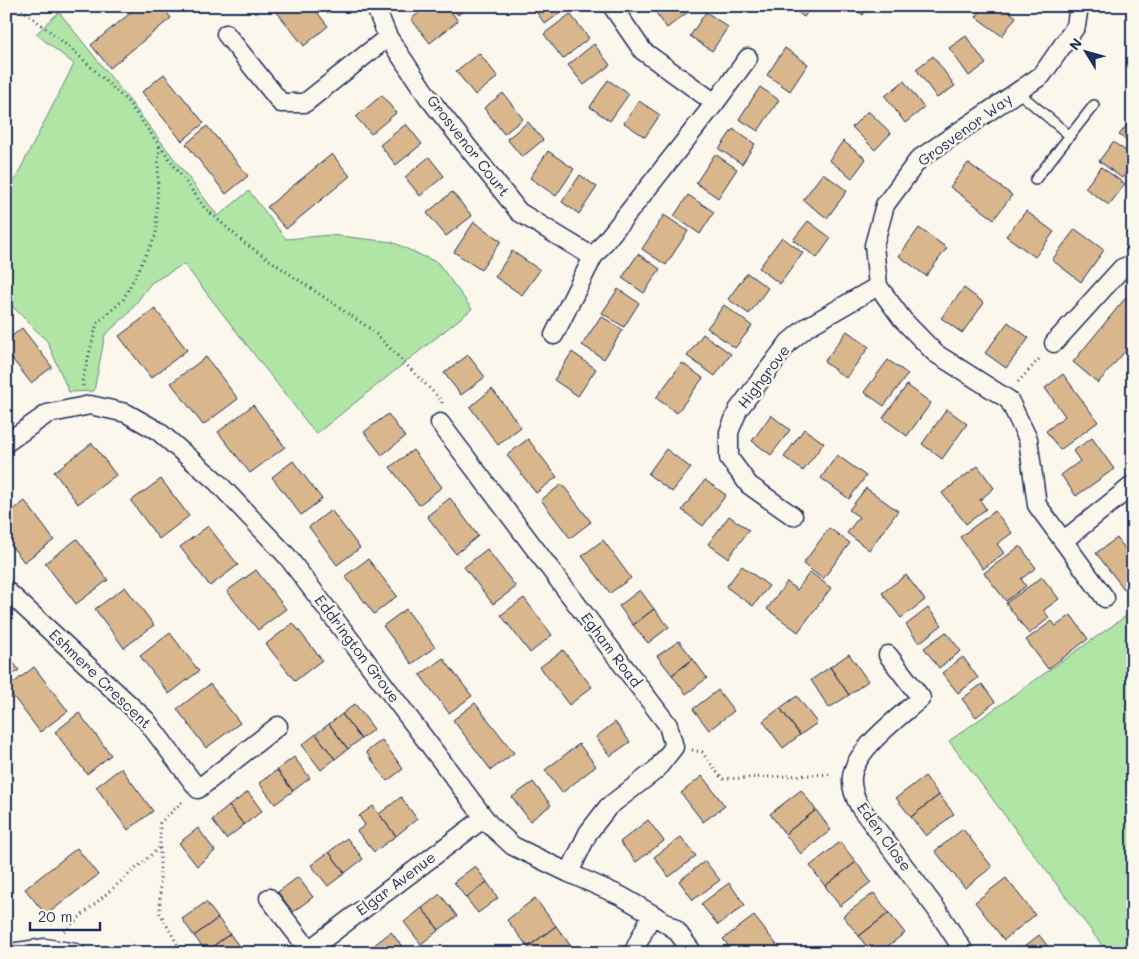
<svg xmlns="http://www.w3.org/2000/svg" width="1139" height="959" viewBox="0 0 1139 959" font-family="Mali,sans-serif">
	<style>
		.green { fill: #b0e5a6; stroke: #668a82 }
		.building { fill: #d9b68b; stroke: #1b2f5e }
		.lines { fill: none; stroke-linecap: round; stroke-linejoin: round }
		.lane-casing { stroke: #1b2f5e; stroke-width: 12 }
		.street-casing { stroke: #1b2f5e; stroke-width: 21 }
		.path { stroke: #1b2f5e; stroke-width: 3; stroke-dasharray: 1 4; stroke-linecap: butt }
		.lane { stroke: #fbf7ec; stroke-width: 9 }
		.street { stroke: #fbf7ec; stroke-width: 18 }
		.labels { text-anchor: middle; stroke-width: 5; stroke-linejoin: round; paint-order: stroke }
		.street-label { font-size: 15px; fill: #1b2f5e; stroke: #fbf7ec }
	</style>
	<rect width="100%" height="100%" fill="#fbf7ec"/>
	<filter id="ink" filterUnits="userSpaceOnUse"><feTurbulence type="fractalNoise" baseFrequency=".02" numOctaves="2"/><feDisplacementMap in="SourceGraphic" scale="10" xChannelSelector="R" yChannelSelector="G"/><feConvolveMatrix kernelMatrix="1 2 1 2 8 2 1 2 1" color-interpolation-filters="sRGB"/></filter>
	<g filter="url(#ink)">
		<!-- green -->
		<path class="green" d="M59 12 129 100 218 216 249 191 286 239 331 235 392 242 438 263 472 309 316 434 184 264 151 283 128 314 105 335 94 391 69 392 47 341 6 300V197L74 64 36 34Z
			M1133 611V953H1108L949 741Z"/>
		<!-- building -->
		<path class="building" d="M139 6H162L171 18 110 68 91 45Z
			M272 6H312L328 26 304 46Z
			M428 6H447L458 21 430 43 411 19Z
			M450 6H469L458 15Z
			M532 6H568V7L545 24Z
			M651 6H692L693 8 667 28Z
			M789 6H812L804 17Z
			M850 6H869L863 15Z
			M984 6H1002L1016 17 1002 36 976 17Z
			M706 12 728 27 712 51 690 36Z
			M570 14 589 38 563 59 544 34Z
			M966 36 986 64 969 76 949 48Z
			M594 44 610 65 584 85 568 65Z
			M785 48 808 64 790 91 767 75Z
			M479 53 498 77 475 95 456 71Z
			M933 56 955 86 937 98 916 69Z
			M164 74 204 123 182 141 142 92Z
			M608 80 629 94 610 121 590 107Z
			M904 81 924 108 905 123 885 96Z
			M760 87 779 100 758 131 739 119Z
			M503 93 523 119 504 134 484 108Z
			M382 95 396 113 371 134 356 117Z
			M639 101 660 115 645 137 624 123Z
			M868 111 891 133 875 150 852 127Z
			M1133 117V145L1119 135Z
			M528 122 543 140 522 157 507 139Z
			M406 124 422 144 396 165 380 145Z
			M207 126 248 176 226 194 186 144Z
			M733 129 755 144 742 164 719 149Z
			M843 141 866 159 852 178 829 160Z
			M1113 142 1133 156V163L1122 178 1099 161Z
			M548 151 574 169 556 196 530 178Z
			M332 154 350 176 286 229 267 207Z
			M715 154 737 169 718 198 696 183Z
			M429 157 444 176 420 196 405 177Z
			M968 163 1012 195 994 219 950 187Z
			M1101 167 1125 184 1109 205 1085 188Z
			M823 173 847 191 827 218 803 200Z
			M580 175 597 187 579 214 562 202Z
			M452 192 472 216 446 236 427 213Z
			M688 195 714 212 700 234 674 216Z
			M1026 211 1054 232 1035 257 1006 236Z
			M664 215 688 231 666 265 642 249Z
			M808 221 831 238 817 258 793 240Z
			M474 222 501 241 481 270 454 252Z
			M919 228 947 248 926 276 899 256Z
			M1075 229 1104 250 1081 282 1052 260Z
			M782 237 803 253 780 284 759 268Z
			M512 251 540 270 522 295 495 277Z
			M638 254 660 269 644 293 622 278Z
			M747 273 768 288 749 314 728 299Z
			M964 288 984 303 962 333 941 318Z
			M618 289 639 303 624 327 602 313Z
			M1132 290 1133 291V342L1098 383 1073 362Z
			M724 305 752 326 735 348 707 328Z
			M155 309 187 350 151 378 119 336Z
			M601 316 623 330 604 359 582 345Z
			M1008 322 1029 338 1006 368 985 353Z
			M22 328 52 367 31 383 6 351V341Z
			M847 331 869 347 846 378 824 362Z
			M703 334 731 354 715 376 687 356Z
			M572 352 596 369 578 396 554 380Z
			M468 355 485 377 461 395 444 373Z
			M206 357 238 399 203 425 171 383Z
			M888 360 908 374 884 406 864 392Z
			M682 363 703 378 677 413 656 398Z
			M1063 374 1098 422 1060 450 1046 431 1065 416 1045 388Z
			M907 385 931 403 907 436 883 418Z
			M492 389 521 427 498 445 470 407Z
			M253 405 285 447 250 473 218 432Z
			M947 409 967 424 942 459 922 444Z
			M388 414 405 437 382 455 364 432Z
			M771 415 790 430 771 455 752 441Z
			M804 429 824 443 803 471 784 457Z
			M1092 438 1114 469 1076 496 1061 475 1080 461 1073 451Z
			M528 439 557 477 536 493 507 455Z
			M92 443 116 475 78 504 54 472Z
			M666 449 691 468 672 492 648 474Z
			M413 450 442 487 419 505 390 467Z
			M837 455 866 476 849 499 821 478Z
			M293 461 322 499 301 515 272 477Z
			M978 466 994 488 980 500 986 509 966 524 942 493Z
			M161 479 189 516 159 539 131 501Z
			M705 480 726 495 703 526 682 510Z
			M562 484 591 522 570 538 541 500Z
			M866 488 898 511 869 550 847 533 859 517 849 510Z
			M450 498 478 536 456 554 427 516Z
			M25 501 54 540 24 562 6 539V515Z
			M331 510 360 548 337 565 309 527Z
			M995 511 1012 533 997 544 1004 553 983 569 960 537Z
			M729 516 749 530 728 558 708 544Z
			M208 526 238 565 210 586 180 547Z
			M829 528 850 543 823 579 803 564Z
			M1117 538 1130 555 1133 553V583L1124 589 1096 553Z
			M77 539 108 580 76 604 45 563Z
			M603 540 631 578 610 593 582 556Z
			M1020 546 1036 568 1021 579 1026 586 1006 601 984 573Z
			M487 549 516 587 493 604 464 567Z
			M368 559 397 596 374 614 345 576Z
			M742 566 769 586 753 606 726 587Z
			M256 570 286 609 258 630 227 591Z
			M810 572 831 588 798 632 767 609 787 582 797 590Z
			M906 575 925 600 901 618 882 593Z
			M1042 577 1059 599 1044 610 1049 618 1029 634 1006 603Z
			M125 587 154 625 124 648 95 609Z
			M640 590 654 609 633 625 619 606Z
			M524 598 552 635 530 653 501 615Z
			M928 608 942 625 919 643 906 625Z
			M406 609 435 647 412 664 383 626Z
			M654 609 669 627 648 643 633 625Z
			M1071 615 1088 639 1048 669 1026 640 1052 621 1056 626Z
			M293 623 322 660 295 681 266 644Z
			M946 632 961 651 939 668 924 648Z
			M170 633 199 671 169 694 140 656Z
			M679 641 693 659 672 675 657 656Z
			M563 650 592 687 569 705 540 667Z
			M6 653 19 670 6 680Z
			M849 654 868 681 849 695 830 667Z
			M963 657 978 678 958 693 942 673Z
			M443 658 472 696 449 713 420 675Z
			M693 659 707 678 686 694 672 675Z
			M34 667 68 711 40 732 7 688Z
			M830 667 849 695 829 708 811 680Z
			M210 684 240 723 206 748 177 709Z
			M982 684 995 702 976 717 962 699Z
			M718 690 734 711 709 730 693 709Z
			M797 696 817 723 800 735 780 708Z
			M475 703 514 753 491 770 453 720Z
			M355 704 374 729 361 739 342 714Z
			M780 708 800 735 783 748 763 721Z
			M79 713 111 755 87 774 55 732Z
			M342 714 361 739 348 749 329 724Z
			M615 722 630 742 610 756 596 737Z
			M329 724 348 749 335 759 316 734Z
			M316 734 335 759 321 770 302 745Z
			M382 740 403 769 387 781 366 752Z
			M579 744 596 766 562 793 545 770Z
			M294 757 310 778 293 791 277 770Z
			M121 768 153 811 128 830 96 787Z
			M277 770 293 791 275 804 259 783Z
			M702 776 725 806 703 822 681 793Z
			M925 776 939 795 911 817 896 798Z
			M533 782 551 805 530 821 512 797Z
			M801 790 816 810 785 834 770 814Z
			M248 792 262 811 244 825 229 806Z
			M939 795 954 814 926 836 911 817Z
			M401 797 417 819 396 836 379 814Z
			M229 806 244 825 226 839 212 820Z
			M373 806 396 836 374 852 357 831 365 825 359 816Z
			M816 810 831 830 801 854 785 834Z
			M648 820 664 841 636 862 620 842Z
			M198 828 215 851 197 866 179 843Z
			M963 829 992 867 965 888 935 851Z
			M681 837 696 856 669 877 654 857Z
			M347 838 363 859 345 873 329 852Z
			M840 842 856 862 825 886 810 866Z
			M77 848 98 875 46 915 25 889Z
			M329 852 345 873 328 886 311 865Z
			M705 861 720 880 693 900 679 881Z
			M856 862 871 882 840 906 825 886Z
			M475 866 487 882 466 898 454 882Z
			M298 877 313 897 293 912 278 892Z
			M1006 878 1035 915 1004 940 975 902Z
			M487 882 498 898 478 913 466 898Z
			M729 883 745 905 718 925 701 904Z
			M874 893 889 913 859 936 843 916Z
			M440 894 457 916 439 930 422 908Z
			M535 898 556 926 528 947 507 920Z
			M206 902 218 918 194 936 182 919Z
			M422 908 439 930 421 944 404 922Z
			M889 913 905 933 879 953H871L859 936Z
			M754 916 783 953H734L723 939Z
			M218 918 230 934 206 951 194 936Z
			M556 926 576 953H533L528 947Z
			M391 932 407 953H378L373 946Z
			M230 934 241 949 237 953H207L206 951Z
			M1039 935 1053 953H1016Z"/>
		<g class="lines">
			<!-- lane casing -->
			<g class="lane-casing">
				<path id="lane" d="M1018 92 1069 135
					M1035 180 1094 105"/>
			</g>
			<!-- street casing -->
			<g class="street-casing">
				<path id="street" d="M375 6 388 37 428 97 519 212 593 257
					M612 6 643 51 715 103
					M1079 6 1076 26 1042 75 919 159 885 205 874 245 878 286 903 320 935 353 1009 400 1028 439 1037 505 1105 598
					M226 34 281 103H305L388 37
					M554 335 593 257 715 103 748 58
					M1054 343 1122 268 1133 264
					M440 423 668 725 674 747 656 770 608 807 588 833 569 873
					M6 443 47 414 90 405 126 413 158 431 217 482 287 556 489 824 513 846 569 873 621 896 652 914 676 930 693 953
					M793 516 749 485 729 458V432L738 410 789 342 807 327 878 286
					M1063 541 1133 485
					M6 590 146 720 198 789 278 726
					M888 655 921 698C902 715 854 750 852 777 851 787 855 798 860 807L937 910 965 953
					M269 898 309 950
					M10 953 45 948 76 953
					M305 953 484 818
					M633 953 652 914"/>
			</g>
			<!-- path -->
			<path class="path" d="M18 6 74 51 128 102 204 207 243 242 372 330 442 401V403
				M1018 382 1041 357
				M83 386 82 382 97 323 123 300 156 235 159 146
				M692 750 702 752 722 779 832 774
				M64 931 159 848
				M182 953 160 913V823L182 802"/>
			<!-- lane -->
			<use href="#lane" class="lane"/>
			<!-- street -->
			<use href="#street" class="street"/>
		</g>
	</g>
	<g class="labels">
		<!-- street labels -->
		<g class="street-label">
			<text transform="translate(965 130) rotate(-36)" y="5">Grosvenor Way</text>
			<text transform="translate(468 146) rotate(52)" y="5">Grosvenor Court</text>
			<text transform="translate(764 377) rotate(-53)" y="5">Highgrove</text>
			<text transform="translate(357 649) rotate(53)" y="5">Eddrington Grove</text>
			<text transform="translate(611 650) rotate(53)" y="5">Egham Road</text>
			<text transform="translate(100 679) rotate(44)" y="5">Eshmere Crescent</text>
			<text transform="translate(884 837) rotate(54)" y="5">Eden Close</text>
			<text transform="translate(396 884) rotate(-37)" y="5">Elgar Avenue</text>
		</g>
	</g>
	<!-- margin -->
	<rect width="1139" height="959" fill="none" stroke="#fbf7ec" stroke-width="25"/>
	<rect x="12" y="12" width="1114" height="934" fill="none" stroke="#1b2f5e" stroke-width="2" filter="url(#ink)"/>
	<!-- north arrow -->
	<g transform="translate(1086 52) rotate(307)" stroke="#fbf7ec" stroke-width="4" paint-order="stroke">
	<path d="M0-4L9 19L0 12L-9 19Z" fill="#1b2f5e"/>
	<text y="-8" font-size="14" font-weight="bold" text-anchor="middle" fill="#1b2f5e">N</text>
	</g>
	<!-- scale -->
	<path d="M30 922v8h70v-8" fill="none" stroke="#1b2f5e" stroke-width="2.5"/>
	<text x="38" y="922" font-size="15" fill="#1b2f5e" stroke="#fbf7ec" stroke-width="4" paint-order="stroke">20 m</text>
</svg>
